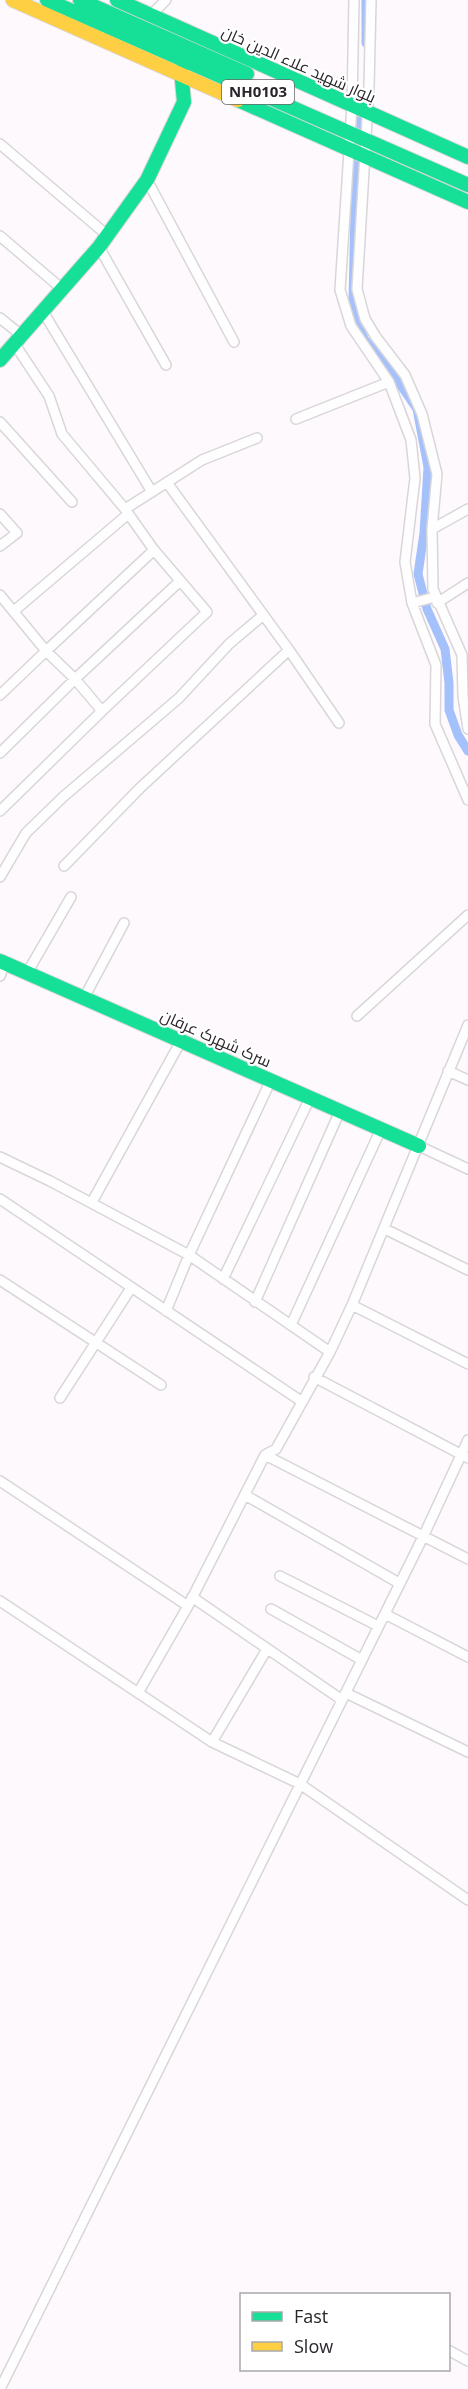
<svg xmlns="http://www.w3.org/2000/svg" width="468" height="2389" viewBox="0 0 468 2389" font-family="'Open Sans',Cairo,sans-serif">
	<style>
		.lines { fill: none; stroke-linecap: round; stroke-linejoin: round }
		.canal { stroke: #a5c1fc; stroke-width: 9 }
		.street-casing { stroke: #d9d6da; stroke-width: 12 }
		.fast-casing { stroke: #d9d6da; stroke-width: 16 }
		.slow-casing { stroke: #d9d6da; stroke-width: 16 }
		.street { stroke: #fffeff; stroke-width: 9 }
		.fast { stroke: #16e098; stroke-width: 14 }
		.slow { stroke: #ffcf43; stroke-width: 14 }
		.labels { text-anchor: middle; stroke-width: 4.5; stroke-linejoin: round; paint-order: stroke }
		.shield { fill: #fff; stroke: #69666a; stroke-width: 1.5 }
		.shield-label { font-size: 15px; font-weight: bold; fill: #29252a }
		.street-label { font-size: 16px; fill: #29252a; stroke: #fff }
	</style>
	<rect width="100%" height="100%" fill="#fdf9fd"/>
	<g class="lines">
		<!-- canal -->
		<path class="canal" d="M366 0V43
			M363 107 356 162 353 301 364 339 387 365 417 409 428 467 424 533 418 574 427 609 445 649 449 683V710L458 735 468 751"/>
		<!-- street casing -->
		<g class="street-casing">
			<path id="street" d="M354 0 352 105 340 290 351 326 389 382 411 440 415 478 405 562 412 603 436 665 435 724 468 800
				M371 0 369 86 357 289 365 319 376 337 405 375 422 414 437 474 432 529 433 589 462 655 463 696 468 729
				M151 15 166 0
				M0 144 107 235
				M147 180 234 342
				M0 236 61 288
				M99 247 166 365
				M42 310 152 492
				M0 318 21 335
				M14 343 49 396 62 434 125 509 154 550 207 612 102 711
				M296 419 389 382
				M0 422 72 502
				M168 484 289 650 339 723
				M125 509 202 460 257 438
				M0 514 17 533 0 546
				M432 529 468 509
				M0 595 46 651 0 695
				M412 603 435 597
				M437 603 468 583
				M14 611 127 515
				M0 753 75 679 46 651 154 550
				M0 811 102 711 75 679 180 581
				M64 866 140 788 289 650
				M0 877 26 833 63 797 179 698 229 644 262 616
				M27 973 71 897
				M0 976 5 963
				M84 998 124 923
				M357 1016 468 915
				M448 1071 468 1080
				M419 1146 468 1169
				M0 1157 50 1181 189 1255 330 1352
				M0 1199 301 1401
				M92 1202 181 1041
				M385 1229 468 1270
				M223 1279 310 1098
				M0 1280 161 1385
				M255 1302 340 1111
				M352 1305 468 1364
				M166 1311 189 1255 271 1080
				M291 1325 381 1129
				M314 1377 468 1458
				M60 1398 131 1288
				M265 1455 468 1559
				M0 1481 188 1606
				M245 1495 399 1583
				M280 1576 378 1626
				M192 1597 342 1700
				M0 1601 212 1742 300 1784 468 1900
				M271 1609 362 1660
				M385 1614 468 1657
				M138 1693 188 1606 265 1455 276 1449 330 1352 352 1305 468 1025
				M346 1693 468 1752
				M212 1742 267 1649
				M448 2350 468 2361
				M0 2389 423 1537 468 1440"/>
		</g>
		<!-- fast casing -->
		<g class="fast-casing">
			<path id="fast" d="M47 0 468 185
				M80 0 247 74
				M117 0 468 157
				M238 100 468 202
				M0 360 99 247 147 180 184 102 181 70
				M0 961 419 1146"/>
		</g>
		<!-- slow casing -->
		<g class="slow-casing">
			<path id="slow" d="M13 0 238 100"/>
		</g>
		<!-- street -->
		<use href="#street" class="street"/>
		<!-- fast -->
		<use href="#fast" class="fast"/>
		<!-- slow -->
		<use href="#slow" class="slow"/>
	</g>
	<g class="labels">
		<!-- shield labels -->
		<rect class="shield" x="222" y="80" width="72" height="24" rx="4.5"/>
		<g class="shield-label">
			<text x="258" y="97">NH0103</text>
		</g>
		<!-- street labels -->
		<g class="street-label">
			<text transform="translate(299 64) rotate(24)" y="6">بلوار شهید علاء الدین خان</text>
			<text transform="translate(216 1038) rotate(24)" y="6">سرک شهرک عرفان</text>
		</g>
	</g>
	<!-- legend -->
	<rect x="240" y="2293" width="210" height="78" fill="#ffffff" stroke="#a9a8aa" stroke-width="1.5"/>
	<rect x="252" y="2312" width="30" height="9" fill="#16e098" stroke="#a9a8aa" stroke-width="1.5"/>
	<text x="294" y="2323" font-size="18" fill="#29252a">Fast</text>
	<rect x="252" y="2342" width="30" height="9" fill="#ffcf43" stroke="#a9a8aa" stroke-width="1.5"/>
	<text x="294" y="2353" font-size="18" fill="#29252a">Slow</text>
</svg>
